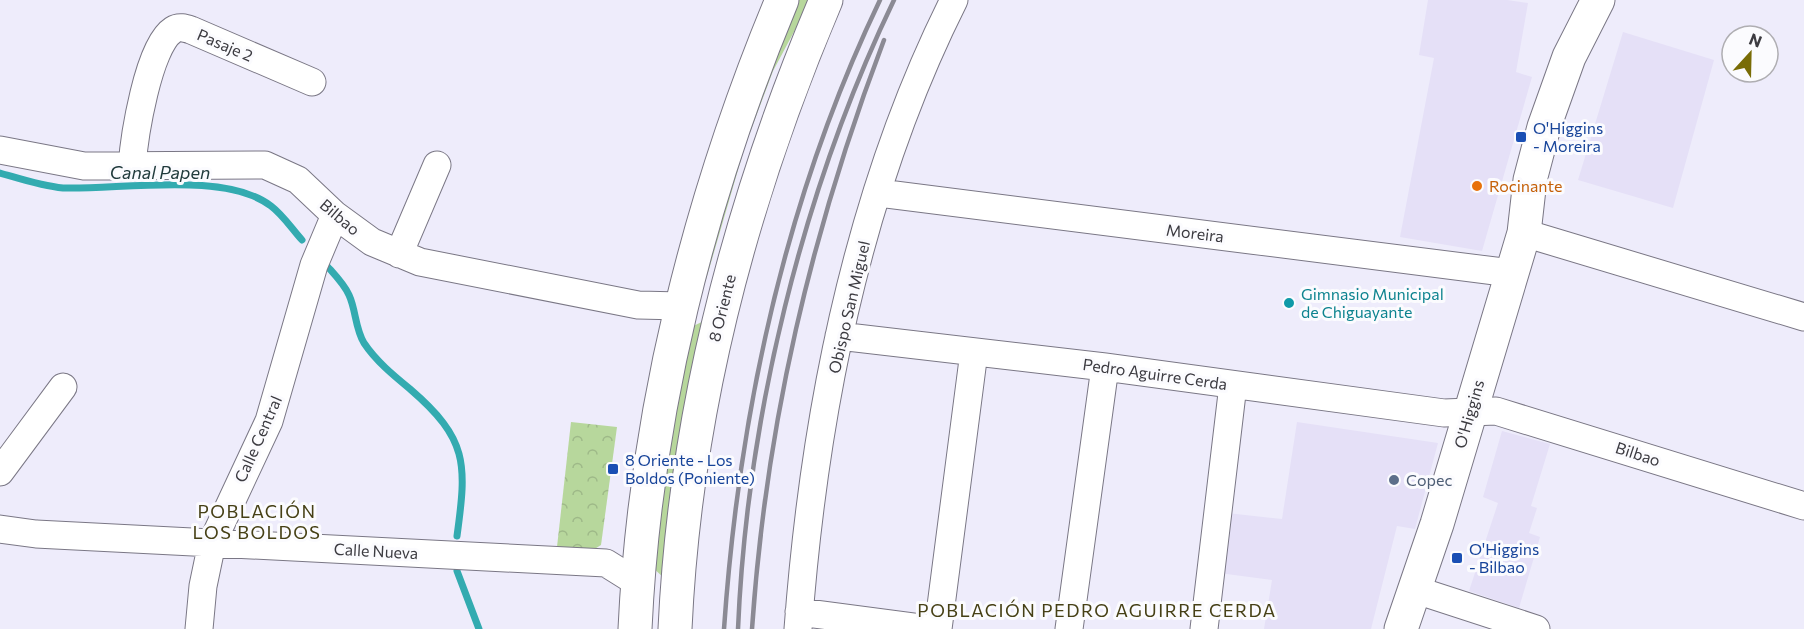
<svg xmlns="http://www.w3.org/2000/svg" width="1804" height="629" viewBox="0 0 1804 629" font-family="Commissioner,sans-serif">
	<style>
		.built { fill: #e5e0f7 }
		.grass { fill: #b7d79c }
		.park { fill: url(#park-crowns) }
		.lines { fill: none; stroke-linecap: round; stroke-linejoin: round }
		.stream { stroke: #33abb0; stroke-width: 7 }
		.street-casing { stroke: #7a7785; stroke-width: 29 }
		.secondary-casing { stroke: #7a7785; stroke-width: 35 }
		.primary-casing { stroke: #7a7785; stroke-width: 35 }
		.street { stroke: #fff; stroke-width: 27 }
		.secondary { stroke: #fff; stroke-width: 33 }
		.primary { stroke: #fff; stroke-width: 33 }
		.rail { stroke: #8b8a94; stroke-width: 4.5 }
		.transit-dot { fill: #1a4fb4; stroke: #fbfbfe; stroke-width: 2 }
		.food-dot { fill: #e8710a; stroke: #fbfbfe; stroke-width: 2 }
		.culture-dot { fill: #0f9aa8; stroke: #fbfbfe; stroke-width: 2 }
		.service-dot { fill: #5c6f8a; stroke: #fbfbfe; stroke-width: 2 }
		.labels { text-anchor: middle; stroke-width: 6; stroke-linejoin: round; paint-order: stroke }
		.street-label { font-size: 16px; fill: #3c3b41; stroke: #fbfbfe }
		.transit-label { font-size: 16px; fill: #164399; stroke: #fbfbfe; text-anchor: start }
		.food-label { font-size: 16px; fill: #c56008; stroke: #fbfbfe; text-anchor: start }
		.culture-label { font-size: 16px; fill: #0d838f; stroke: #fbfbfe; text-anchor: start }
		.service-label { font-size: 16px; fill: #4e5e75; stroke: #fbfbfe; text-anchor: start }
		.water-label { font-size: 18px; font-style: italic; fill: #213b3c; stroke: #fbfbfe }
		.neighbourhood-label { font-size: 18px; letter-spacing: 1.5px; fill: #464016; stroke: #fbfbfe }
	</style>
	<defs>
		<pattern id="park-crowns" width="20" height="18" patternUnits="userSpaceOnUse" patternTransform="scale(1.5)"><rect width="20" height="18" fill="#b7d79c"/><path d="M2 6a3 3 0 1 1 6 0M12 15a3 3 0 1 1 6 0" fill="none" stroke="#9eb988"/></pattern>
	</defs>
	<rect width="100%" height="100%" fill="#eeecfb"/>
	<!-- built -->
	<path class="built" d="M1428 0H1507L1528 3 1516 72 1532 77 1482 251 1400 237 1434 58 1419 55Z
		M1623 32 1714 60 1673 208 1578 180Z
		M1297 422 1438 443 1415 529 1397 526 1371 629H1264L1272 580 1219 573 1227 513 1282 519Z
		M1502 431 1550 444 1531 506 1537 508 1529 533 1540 537 1519 608 1469 591 1498 503 1483 497Z"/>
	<!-- grass -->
	<path class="grass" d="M794 0H811L773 71 745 146 705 283 719 210Z
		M706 320 664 578 651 566 689 328Z"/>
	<!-- park -->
	<path class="park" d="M571 422 617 427 601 545 593 550 557 547Z"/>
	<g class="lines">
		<!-- stream -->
		<path class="stream" d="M0 173C21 179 41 186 63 188 119 190 226 171 271 206 283 215 292 229 302 240
			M327 266C335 275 344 284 349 295 356 310 355 328 364 343 376 361 393 375 410 389 468 439 467 463 457 536
			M457 571 479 629"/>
		<!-- street casing -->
		<g class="street-casing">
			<path id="street" d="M0 150 84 166 265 165 298 180 335 215 372 242 420 262 638 305 681 306
				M132 167C134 138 148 46 173 30 179 26 185 28 191 30L312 82
				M879 193 1511 273
				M1524 233 1804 317
				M399 254 437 165
				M839 336 1105 367 1444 413 1496 411 1804 506
				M0 472 63 387
				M0 529 36 534 606 563 638 583
				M1416 590 1536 629
				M799 612 928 629
				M199 629 203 586 212 543 269 421 314 265 335 215
				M798 629C814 415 857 193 954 0
				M938 629 974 352
				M1069 629 1105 367
				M1204 629 1233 385"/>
		</g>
		<!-- secondary casing -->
		<g class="secondary-casing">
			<path id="secondary" d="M1401 629 1437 524 1524 233 1530 180 1544 127 1569 57 1598 0"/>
		</g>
		<!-- primary casing -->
		<g class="primary-casing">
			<path id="primary" d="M635 629C645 413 699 199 782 0
				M675 629C685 411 741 200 826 0"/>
		</g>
		<!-- street -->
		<use href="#street" class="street"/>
		<!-- secondary -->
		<use href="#secondary" class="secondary"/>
		<!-- primary -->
		<use href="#primary" class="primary"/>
		<!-- rail -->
		<path class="rail" d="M724 629C739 413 786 196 880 0
			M738 629C747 418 802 191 894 0
			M752 629C766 424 811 232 884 40"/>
	</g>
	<!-- markers -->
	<g class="transit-dot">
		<rect x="1515" y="131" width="12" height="12" rx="3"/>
		<rect x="607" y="463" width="12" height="12" rx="3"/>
		<rect x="1451" y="552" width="12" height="12" rx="3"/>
	</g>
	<circle class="food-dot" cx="1477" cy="186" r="6"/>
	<circle class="culture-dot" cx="1289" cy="303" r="6"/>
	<circle class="service-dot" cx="1394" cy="480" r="6"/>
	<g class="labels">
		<!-- street labels -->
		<g class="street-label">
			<text transform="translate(225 45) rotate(23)" y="6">Pasaje 2</text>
			<text transform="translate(340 217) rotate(40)" y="6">Bilbao</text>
			<text transform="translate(1195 233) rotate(7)" y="6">Moreira</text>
			<text transform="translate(849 307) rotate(-77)" y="6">Obispo San Miguel</text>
			<text transform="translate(722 308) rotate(-76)" y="6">8 Oriente</text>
			<text transform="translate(1155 374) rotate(8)" y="6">Pedro Aguirre Cerda</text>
			<text transform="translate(1469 414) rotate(-74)" y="6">O'Higgins</text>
			<text transform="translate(258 439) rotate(-66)" y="6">Calle Central</text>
			<text transform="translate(1638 454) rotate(18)" y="6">Bilbao</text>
			<text transform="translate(376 551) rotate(3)" y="6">Calle Nueva</text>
		</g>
		<!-- transit labels -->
		<g class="transit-label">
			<text x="1533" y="134">O'Higgins<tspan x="1533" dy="18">- Moreira</tspan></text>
			<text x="625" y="466">8 Oriente - Los<tspan x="625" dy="18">Boldos (Poniente)</tspan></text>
			<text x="1469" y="555">O'Higgins<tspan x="1469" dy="18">- Bilbao</tspan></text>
		</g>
		<!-- food labels -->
		<g class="food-label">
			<text x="1489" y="192">Rocinante</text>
		</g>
		<!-- culture labels -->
		<g class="culture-label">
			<text x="1301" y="300">Gimnasio Municipal<tspan x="1301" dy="18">de Chiguayante</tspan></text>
		</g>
		<!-- service labels -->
		<g class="service-label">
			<text x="1406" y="486">Copec</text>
		</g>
		<!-- water labels -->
		<g class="water-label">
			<text x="160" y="179">Canal Papen</text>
		</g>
		<!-- neighbourhood labels -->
		<g class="neighbourhood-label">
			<text x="257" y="518">POBLACIÓN<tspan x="257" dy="21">LOS BOLDOS</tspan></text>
			<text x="1097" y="617">POBLACIÓN PEDRO AGUIRRE CERDA</text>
		</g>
	</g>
	<!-- north arrow -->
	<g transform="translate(1750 54) rotate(22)"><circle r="28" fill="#fbfbfe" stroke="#afaeb2" stroke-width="1.5"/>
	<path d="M0-4.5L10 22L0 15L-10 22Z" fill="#796c06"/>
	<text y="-9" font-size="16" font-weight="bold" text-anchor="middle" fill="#3c3b41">N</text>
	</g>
</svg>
